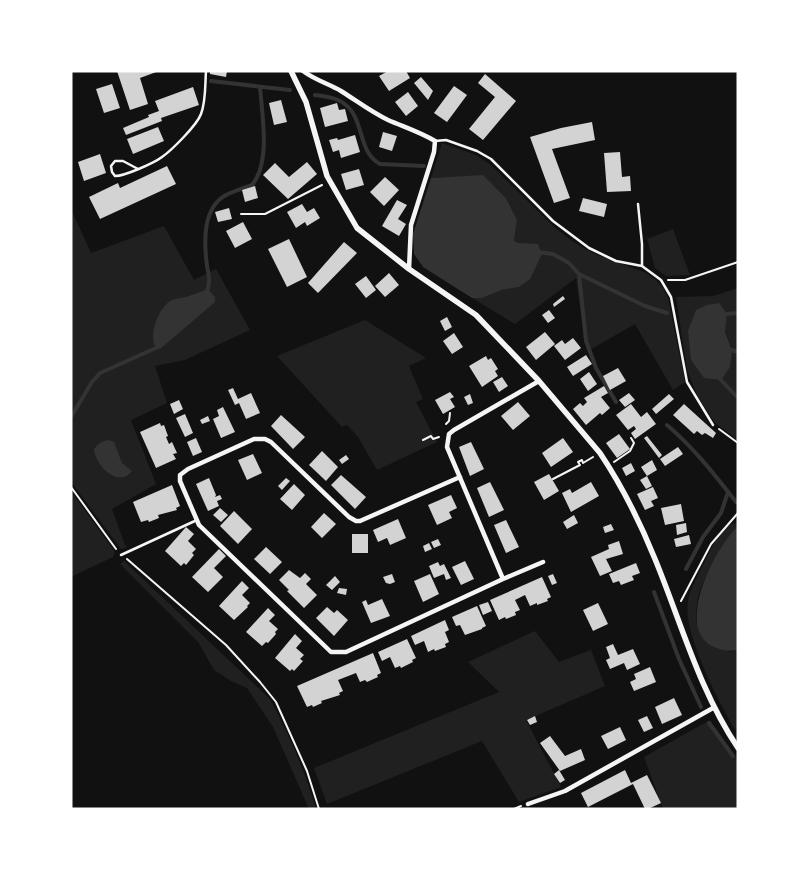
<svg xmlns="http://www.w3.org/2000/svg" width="809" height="880" viewBox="0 0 809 880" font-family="Poppins,sans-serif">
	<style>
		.green { fill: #202020; fill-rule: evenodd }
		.water { fill: #333 }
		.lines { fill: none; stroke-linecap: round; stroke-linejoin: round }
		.stream { stroke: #333; stroke-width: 4 }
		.building { fill: #d3d3d3 }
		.path { stroke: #f5f5f5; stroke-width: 2 }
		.service { stroke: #f5f5f5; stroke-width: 2.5 }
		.minor { stroke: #f5f5f5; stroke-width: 4.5 }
		.tertiary { stroke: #f5f5f5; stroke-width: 5.5 }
	</style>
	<rect width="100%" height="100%" fill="#111"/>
	<!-- green -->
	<path class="green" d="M442 143 476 155 491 165 553 226 572 241 592 253 646 273 656 280 663 288 668 298 685 382 673 390 635 324 588 351 585 342 576 278 515 324 472 298H482L502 290 519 287V243L514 241 517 220 506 198 483 176 431 178Z
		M71 209 91 253 164 226 194 280 216 269 250 330 185 360 155 366 167 403 131 420 156 484 112 509 125 545 127 547 121 549 71 482Z
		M673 229 690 275 666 276 655 268 647 239Z
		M738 288V440L715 423 698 397 687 370 676 297 713 296ZM727 314 725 331 732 350 704 378Z
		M365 320 426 358 409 366 423 399 416 402 437 442 377 470 358 437 347 425 342 427 277 356Z
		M71 491 115 552 113 557 71 577Z
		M738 522V526C725 538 702 581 698 598 696 606 696 614 696 622L730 652 738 650V729L735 730C719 702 682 632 688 601 690 589 698 576 703 565 708 555 718 533 727 526 730 524 735 524 738 522Z
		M124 561 270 699C289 734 305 771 316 809H309L273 727 247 688 231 681 214 670 198 642 120 564Z
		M535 631 559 662 591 650 605 686 526 720 561 787 519 802 482 741 327 804 314 768 499 692 468 662Z
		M710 720 738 760V809H663L644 757Z"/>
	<!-- water -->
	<path class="water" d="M483 175 506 198 517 220 514 241 519 243 538 244 542 254 530 279 519 287 502 290 482 298H472L423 267 414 254 413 234 431 178Z
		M208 289 215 297V302L160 349 156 348C148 336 158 309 170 301 175 298 184 298 189 296 196 294 202 291 208 289Z
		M719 303 727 314 725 332 732 350 730 367 721 380 704 378 691 360 688 331 696 310 707 305Z
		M109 440 114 442 122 463 132 471C118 489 95 465 94 449 99 443 102 441 109 440Z
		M738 526V650C729 652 720 650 712 646 674 627 716 546 738 526Z"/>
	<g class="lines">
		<!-- stream -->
		<path class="stream" d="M211 81 290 90
			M315 95C322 96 331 97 338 100 367 113 355 151 380 164L424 166
			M537 252 553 254 569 263 579 274 586 341 596 368 616 402
			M579 274 645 306 667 313
			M206 292C211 285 209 274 207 266 204 243 202 208 226 195 234 191 244 188 252 185 271 162 262 115 260 87
			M727 314 738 313
			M732 350 738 352
			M721 380 738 398
			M71 417 92 382 100 373 156 348 159 346
			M667 425C694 448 714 474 736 502
			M686 569 703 537 721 513 728 492
			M654 592 679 659 701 707
			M709 723 733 756"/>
	</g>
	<!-- building -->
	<path class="building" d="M117 71H159L140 78 148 104 130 110Z
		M210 71H227L226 77 210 74Z
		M388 71H406L410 78 389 91 379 76Z
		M485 74 516 101 483 140 469 129 495 97 478 83Z
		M421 77 433 91 428 100 414 83Z
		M112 84 120 108 104 113 96 89Z
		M454 86 467 95 447 122 434 113Z
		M193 87 199 105 161 118 162 121 126 135 123 128 149 117 148 115 159 111 155 101Z
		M408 92 418 106 406 116 395 102Z
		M281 100 287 122 274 125 269 103Z
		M337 103 339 110 345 109 348 121 325 127 320 108Z
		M592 122 595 140 552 149 570 198 554 203 530 137 561 128Z
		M158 127 164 141 133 154 127 139Z
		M383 132 397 136 392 151 379 147Z
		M355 135 360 152 341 158 339 150 333 152 329 140 337 138 338 140Z
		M620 152 622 177 630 176 631 191 607 192 604 153Z
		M100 154 106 173 84 181 78 162Z
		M307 162 317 174 288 199 263 175 275 163 289 177Z
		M167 166 176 184 100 219 89 197 118 183 120 188Z
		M359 169 364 185 346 190 341 174Z
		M385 177 399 190 384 206 370 192Z
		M255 186 258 198 245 202 242 190Z
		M583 198 607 204 604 217 579 211Z
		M397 200 407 205 398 219 406 224 399 236 382 226Z
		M302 204 307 212 314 208 320 218 307 226 305 222 296 228 287 212Z
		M229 208 232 219 218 222 215 212Z
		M243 222 252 239 235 248 226 231Z
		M289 239 307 277 287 287 268 249Z
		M344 242 357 253 318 293 308 283Z
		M389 273 399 285 385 297 375 286Z
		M366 276 376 290 366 298 355 284Z
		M563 296 565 299 554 307 553 304Z
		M549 310 555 318 548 323 542 315Z
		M447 317 452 327 445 331 440 321Z
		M545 332 555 344 536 360 526 347Z
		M454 333 463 347 452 354 443 341Z
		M573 338 581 348 565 360 554 346 562 340 565 344Z
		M586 355 592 364 573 376 567 367Z
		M486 356 488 360 491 358 498 369 495 371 498 376 482 387 469 366Z
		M618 368 626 381 610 390 603 376Z
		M589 372 597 384 588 391 580 379Z
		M502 377 508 386 499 392 493 382Z
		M604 386 608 393 601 397 610 408 602 415 600 413 586 425 573 409 580 403 583 406 587 402 584 398Z
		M233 388 238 399 251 393 260 413 246 419 239 403 235 405 228 390Z
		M450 392 454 397 450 399 455 407 443 414 435 400Z
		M629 393 635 400 625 407 619 400Z
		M470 394 473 403 468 405 464 397Z
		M669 394 674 399 656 414 652 409Z
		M179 400 183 409 174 414 170 404Z
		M518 402 530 416 513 430 501 416Z
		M631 404 641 417 647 412 656 424 635 439 631 433 636 429 634 426 628 430 616 415Z
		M684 404 716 433 713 438 705 433 702 435 697 431 694 434 673 415Z
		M223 407 235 432 221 438 213 419 219 416 217 410Z
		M185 414 193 433 185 437 176 418Z
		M281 415 305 437 293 449 271 426Z
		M208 416 210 421 202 424 200 420Z
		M160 423 161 426 164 425 168 436 166 437 169 444 172 442 177 453 173 454 176 459 156 468 140 432Z
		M619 434 630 449 617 458 606 443Z
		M647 436 662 455 659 458 644 438Z
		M196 438 202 452 193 456 187 442Z
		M563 438 573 452 551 467 542 453Z
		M471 442 484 469 470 476 459 447Z
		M678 447 683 454 665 466 660 459Z
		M322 451 338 467 326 481 309 465Z
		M253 454 262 473 247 480 238 460Z
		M346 455 349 459 342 464 339 460Z
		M652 460 657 470 647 476 641 467Z
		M631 463 635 471 626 476 622 468Z
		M549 474 559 491 544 500 534 482Z
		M341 475 366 497 355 509 331 485Z
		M647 476 652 486 646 489 640 480Z
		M209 478 216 495 215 497 220 495 222 499 217 501 219 506 208 511 196 484Z
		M286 478 290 481 282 490 278 486Z
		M490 482 504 510 489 517 477 488Z
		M591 482 599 496 571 512 562 493 570 489 572 493Z
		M294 484 305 495 292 510 280 499Z
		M172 485 180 506 176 508 177 510 158 515 159 518 149 522 148 520 141 522 133 502Z
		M653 487 658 498 651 501 654 506 645 510 637 494Z
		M451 495 457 508 449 512 452 518 437 525 428 505Z
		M681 504 684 521 665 525 661 508Z
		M220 508 228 515 221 522 213 515Z
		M234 511 252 529 238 544 220 526Z
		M324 513 336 524 322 538 311 527Z
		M574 515 578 523 567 529 563 522Z
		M398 519 406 538 390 545 387 538 378 542 373 530Z
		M506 520 519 547 506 553 494 525Z
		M686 523 687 532 677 535 676 525Z
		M611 524 614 530 605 533 603 527Z
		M186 527 194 534 188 541 196 549 192 553 194 555 186 565 184 563 181 566 165 551Z
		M352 534H368V553H352Z
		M689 535 691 544 676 547 674 539Z
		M438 539 441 545 434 548 431 542Z
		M619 541 623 554 606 559 612 571 600 576 591 557 609 549 608 545Z
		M429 543 432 549 425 552 423 546Z
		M266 547 282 562 270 574 254 559Z
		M219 549 226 556 214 568 223 577 208 592 192 577Z
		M465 561 474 579 461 585 452 567Z
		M438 562 440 566 444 564 451 578 446 580 444 574 434 578 429 566Z
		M636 563 640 573 632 576 634 580 621 585 619 581 613 583 609 574Z
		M289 570 300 578 305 573 311 579 306 584 317 595 304 608 287 591 289 590 279 580Z
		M392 574 395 582 390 584 386 583 383 577Z
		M430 574 439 594 423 602 414 581Z
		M553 574 557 583 552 585 548 576Z
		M335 576 340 582 332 590 326 585Z
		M542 577 551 597 547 599 548 601 537 605V603L530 606 525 595 515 600 520 610 515 612 516 615 506 619 505 617 499 620 490 600Z
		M242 581 249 588 242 595 250 603 247 606 248 607 234 620 219 606Z
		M339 588 347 589 346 595 337 593Z
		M382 599 390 616 371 623 362 602 366 600 368 605Z
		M488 602 492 611 483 615 479 605Z
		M598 603 608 624 593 631 583 610Z
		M477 606 486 626 482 628V629L465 635 460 625 456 626 452 617Z
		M327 607 334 613 337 610 348 620 334 636 316 618Z
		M268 608 275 615 269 621 278 629 275 632 276 634 268 643 266 642 262 646 246 632Z
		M445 620 449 630 445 632 449 642 445 644 446 647 435 651 434 649 428 652 424 641 415 645 411 636Z
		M295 634 302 641 296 648 304 655 300 659 303 661 294 671 292 669 290 671 275 658Z
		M407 639 416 658 412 660 413 662 401 668 400 666 395 668 390 657 382 661 378 652Z
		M613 644 618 655 633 649 640 664 627 670 624 663 610 669 606 660 610 658 606 647Z
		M373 653 381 673 377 675 378 677 367 682 365 680 360 682 356 673 338 680 343 691 339 693 340 695 321 701 322 703 313 707 312 705 307 707 297 686Z
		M650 667 656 682 634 691 630 682 636 679 634 674Z
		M674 698 682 715 662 724 655 707Z
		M535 716 537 722 530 725 527 720Z
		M647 716 653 728 644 732 638 720Z
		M620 727 626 740 608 749 601 736Z
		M550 736 565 756 581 749 585 760 560 771 540 743Z
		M559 770 565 780 560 783 554 774Z
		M625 770 631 783 647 775 661 803 648 809H645L633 784 588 807 581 793Z"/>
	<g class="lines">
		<!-- path -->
		<path class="path" d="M241 214H265L322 185
			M668 280H685L738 262
			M446 424 449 421 450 413
			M719 429 738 443
			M423 440 431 436 433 439 439 437
			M614 462 630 451 634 443 631 438
			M553 479 580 465 578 462 582 460 583 463 593 457
			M71 487 116 549
			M127 559 226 645 260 682 276 702 307 771 319 809
			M681 601 711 544 738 513
			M514 809 521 806"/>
		<!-- service -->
		<path class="service" d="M435 141 446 140 477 151 491 159 553 221 589 248 616 261 642 266 661 280 671 297 687 382 713 425
			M138 169 123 161H115L111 166 112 172 115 176C125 176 154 163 162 157 172 150 197 125 201 114 206 101 205 85 206 71
			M638 204 642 244V266
			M121 555 197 520"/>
		<!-- minor -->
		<path class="minor" d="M303 71C315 80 329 84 341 91 357 101 371 112 388 120 404 127 420 132 435 141L434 152 411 225 409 269
			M460 477 360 521H356L349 517 271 442 265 439H254L188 469 180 475V481L199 525 331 652H346L503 579 447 447 449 434 454 430 539 381
			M503 579 543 562
			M528 804 565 791 713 708"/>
		<!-- tertiary -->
		<path class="tertiary" d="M291 71 306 102 327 176 357 228 409 269 476 315 539 381 600 453C622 486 640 522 655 559 681 622 699 690 738 748"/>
	</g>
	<!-- border -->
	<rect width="809" height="880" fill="none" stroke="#ffffff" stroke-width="145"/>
</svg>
